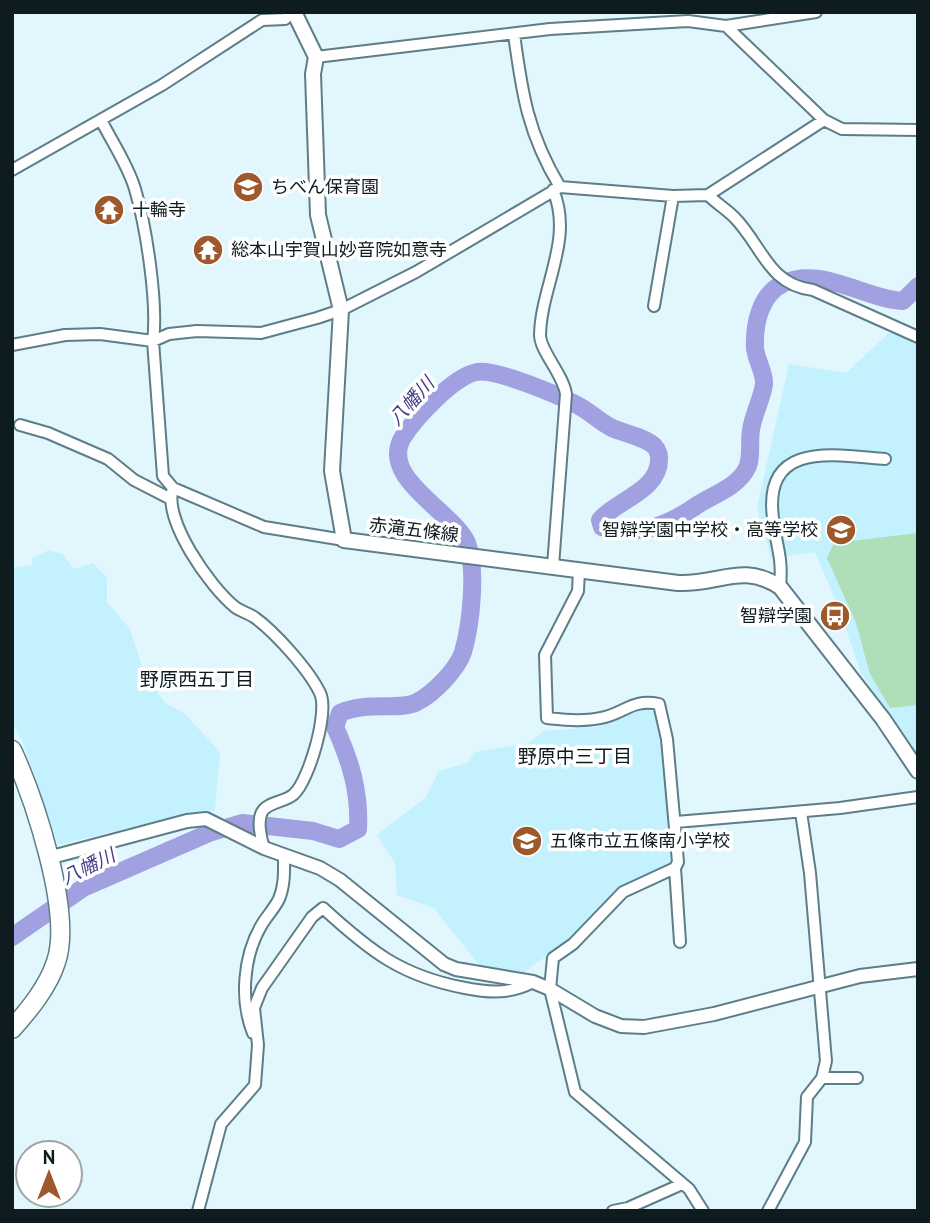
<svg xmlns="http://www.w3.org/2000/svg" width="930" height="1223" viewBox="0 0 930 1223" font-family="'PT Sans','Noto Sans JP',sans-serif">
	<style>
		.built { fill: #c4f1fe }
		.green { fill: #aedfb8 }
		.lines { fill: none; stroke-linecap: round; stroke-linejoin: round }
		.river { stroke: #a1a0e0; stroke-width: 18 }
		.minor-casing { stroke: #5e7e87; stroke-width: 14 }
		.tertiary-casing { stroke: #5e7e87; stroke-width: 16 }
		.secondary-casing { stroke: #5e7e87; stroke-width: 18 }
		.trunk-casing { stroke: #5e7e87; stroke-width: 21 }
		.minor { stroke: #fff; stroke-width: 10 }
		.tertiary { stroke: #fff; stroke-width: 12 }
		.secondary { stroke: #fff; stroke-width: 14 }
		.trunk { stroke: #fff; stroke-width: 18 }
		.labels { text-anchor: middle; stroke-width: 7; stroke-linejoin: round; paint-order: stroke }
		.poi-label { font-size: 18px; fill: #0e1b1f; stroke: #fff; text-anchor: start }
		.street-label { font-size: 18px; fill: #0e1b1f; stroke: #fff }
		.water-label { font-size: 19px; font-style: italic; fill: #48408c; stroke: #fff }
		.neighbourhood-label { font-size: 19px; fill: #0e1b1f; stroke: #fff }
	</style>
	<rect width="100%" height="100%" fill="#e1f6fd"/>
	<!-- built -->
	<path class="built" d="M893 329 918 338V759L861 673 837 604 815 552 771 558 757 508 789 364 846 373Z
		M49 550 63 554 74 569 93 563 107 578V602L130 629 144 673 165 703 184 713 220 752 215 811 193 812 58 845 22 740 12 723V568L32 565V558Z
		M645 708 654 712 660 719 673 857 667 866 626 885 610 898 573 937 523 973 482 969 434 908 397 895 395 863 377 835 426 797 439 771 467 763 476 752 529 743 543 731 596 727Z"/>
	<!-- green -->
	<path class="green" d="M918 533V705L890 708 870 674 856 623 827 558 834 543Z"/>
	<g class="lines">
		<!-- river -->
		<path class="river" d="M12 937 83 888 209 833 242 823 313 831 339 839 358 829C360 791 350 760 335 727L340 713C367 701 400 711 417 702 433 694 457 670 463 652 471 625 477 569 467 543 454 512 378 478 403 437 416 417 454 376 477 372 495 368 560 396 577 405 589 411 599 421 612 428 623 433 648 438 655 447 657 449 659 454 659 457 661 491 616 500 600 520L602 527C637 537 667 526 696 506 712 495 738 487 747 468 752 459 749 441 751 430 753 415 762 399 764 384 765 373 756 360 755 348 754 324 760 294 784 283 821 266 865 299 903 301L918 286"/>
		<!-- minor casing -->
		<g class="minor-casing">
			<path id="minor" d="M726 26 824 120 842 129 918 130
				M514 34C522 94 528 134 560 187
				M316 57 550 29 688 21 726 26 816 12
				M101 120C112 142 128 165 135 189 146 226 158 303 153 341L163 476 173 488 264 527 344 540
				M12 170 162 85 262 20 285 19 293 12
				M553 190C574 239 541 286 540 335 540 351 563 374 566 394L553 566
				M708 195C716 203 726 209 734 217 762 245 768 285 813 290L918 337
				M654 306 673 196
				M12 345 65 335 100 334 153 341 169 334 197 331 261 333 317 318 341 310 416 272 560 187 673 196 708 195 824 120
				M20 425 48 433 108 459 134 480 169 498
				M173 488C162 519 210 587 235 607 240 611 248 613 254 617 275 632 309 670 320 693 329 712 309 780 294 794 286 802 267 802 262 812 257 821 261 839 264 848
				M579 570 578 591 545 655 547 718C567 720 585 722 605 717 627 711 633 699 659 704L667 739 678 862 675 868 623 892 573 944 553 958 550 989 575 1092 689 1189 703 1211
				M780 587C783 556 776 546 773 518 763 440 835 455 885 459
				M676 822 840 808 918 797
				M675 868 680 942
				M253 1033C240 1001 243 957 261 926 266 917 274 909 279 899 285 885 284 870 284 855
				M822 1078H857
				M198 1211 221 1124 255 1085 258 1045 254 1008 262 988 312 917 323 908C370 951 401 976 465 988 490 993 510 994 533 982
				M613 1211 628 1208 682 1184
				M768 1211 805 1142 807 1097 822 1078 826 1061 810 873 801 812"/>
		</g>
		<!-- tertiary casing -->
		<g class="tertiary-casing">
			<path id="tertiary" d="M48 858 187 821 206 819 264 848 320 868 340 880 444 964 456 969 533 982 550 989 595 1016 621 1026 644 1027 714 1014 860 976 918 969"/>
		</g>
		<!-- secondary casing -->
		<g class="secondary-casing">
			<path id="secondary" d="M294 12 316 57 313 74 318 215 341 310 332 471 344 540 678 583C718 585 743 562 780 587L883 719 918 771"/>
		</g>
		<!-- trunk casing -->
		<g class="trunk-casing">
			<path id="trunk" d="M12 750C34 798 73 913 56 962 48 987 29 1010 12 1029"/>
		</g>
		<!-- minor -->
		<use href="#minor" class="minor"/>
		<!-- tertiary -->
		<use href="#tertiary" class="tertiary"/>
		<!-- secondary -->
		<use href="#secondary" class="secondary"/>
		<!-- trunk -->
		<use href="#trunk" class="trunk"/>
	</g>
	<!-- icons -->
	<defs>
		<g id="school-disc" transform="scale(1.575)"><circle r="9.5" fill="#9d582c" stroke="#fff"/><path d="M0-5L7-2L0 1L-7-2ZM-4 1L0 2.5L4 1V4Q0 6-4 4Z" fill="#fff"/></g>
		<g id="temple-disc" transform="scale(1.575)"><circle r="9.5" fill="#9d582c" stroke="#fff"/><path d="M0-6L5-2H3V0L6.5 2.5H4V6H1.5V3h-3V6H-4V2.5H-6.5L-3 0V-2H-5Z" fill="#fff"/></g>
		<g id="bus-disc" transform="scale(1.575)"><circle r="9.5" fill="#9d582c" stroke="#fff"/><path d="M-5-6H5V4H4V6H2V4H-2V6H-4V4H-5ZM-3.5-4V0h7V-4ZM-3.5 1.2v1.5H-2V1.2ZM2 1.2v1.5H3.5V1.2Z" fill="#fff"/></g>
	</defs>
	<g fill-rule="evenodd">
		<use href="#school-disc" x="248" y="187"/>
		<use href="#temple-disc" x="109" y="210"/>
		<use href="#temple-disc" x="208" y="250"/>
		<use href="#school-disc" x="841" y="530"/>
		<use href="#bus-disc" x="835" y="616"/>
		<use href="#school-disc" x="527" y="841"/>
	</g>
	<g class="labels">
		<!-- poi labels -->
		<g class="poi-label">
			<text x="271" y="193">ちべん保育園</text>
			<text x="132" y="216">十輪寺</text>
			<text x="231" y="256">総本山宇賀山妙音院如意寺</text>
			<text x="818" y="536" text-anchor="end">智辯学園中学校・高等学校</text>
			<text x="812" y="622" text-anchor="end">智辯学園</text>
			<text x="550" y="847">五條市立五條南小学校</text>
		</g>
		<!-- street labels -->
		<g class="street-label">
			<text transform="translate(414 530) rotate(7)" y="6">赤滝五條線</text>
		</g>
		<!-- water labels -->
		<g class="water-label">
			<text transform="translate(411 401) rotate(-48)" y="7">八幡川</text>
			<text transform="translate(88 866) rotate(-26)" y="7">八幡川</text>
		</g>
		<!-- neighbourhood labels -->
		<g class="neighbourhood-label">
			<text x="197" y="686">野原西五丁目</text>
			<text x="575" y="763">野原中三丁目</text>
		</g>
	</g>
	<!-- border -->
	<rect width="930" height="1223" fill="none" stroke="#0e1b1f" stroke-width="28"/>
	<!-- north arrow -->
	<g transform="translate(49 1174)"><circle r="33" fill="#ffffff" stroke="#9fa4a5" stroke-width="2"/>
	<path d="M0-5L12 26L0 18L-12 26Z" fill="#9d582c"/>
	<text y="-10" font-size="19" font-weight="bold" text-anchor="middle" fill="#0e1b1f">N</text>
	</g>
</svg>
